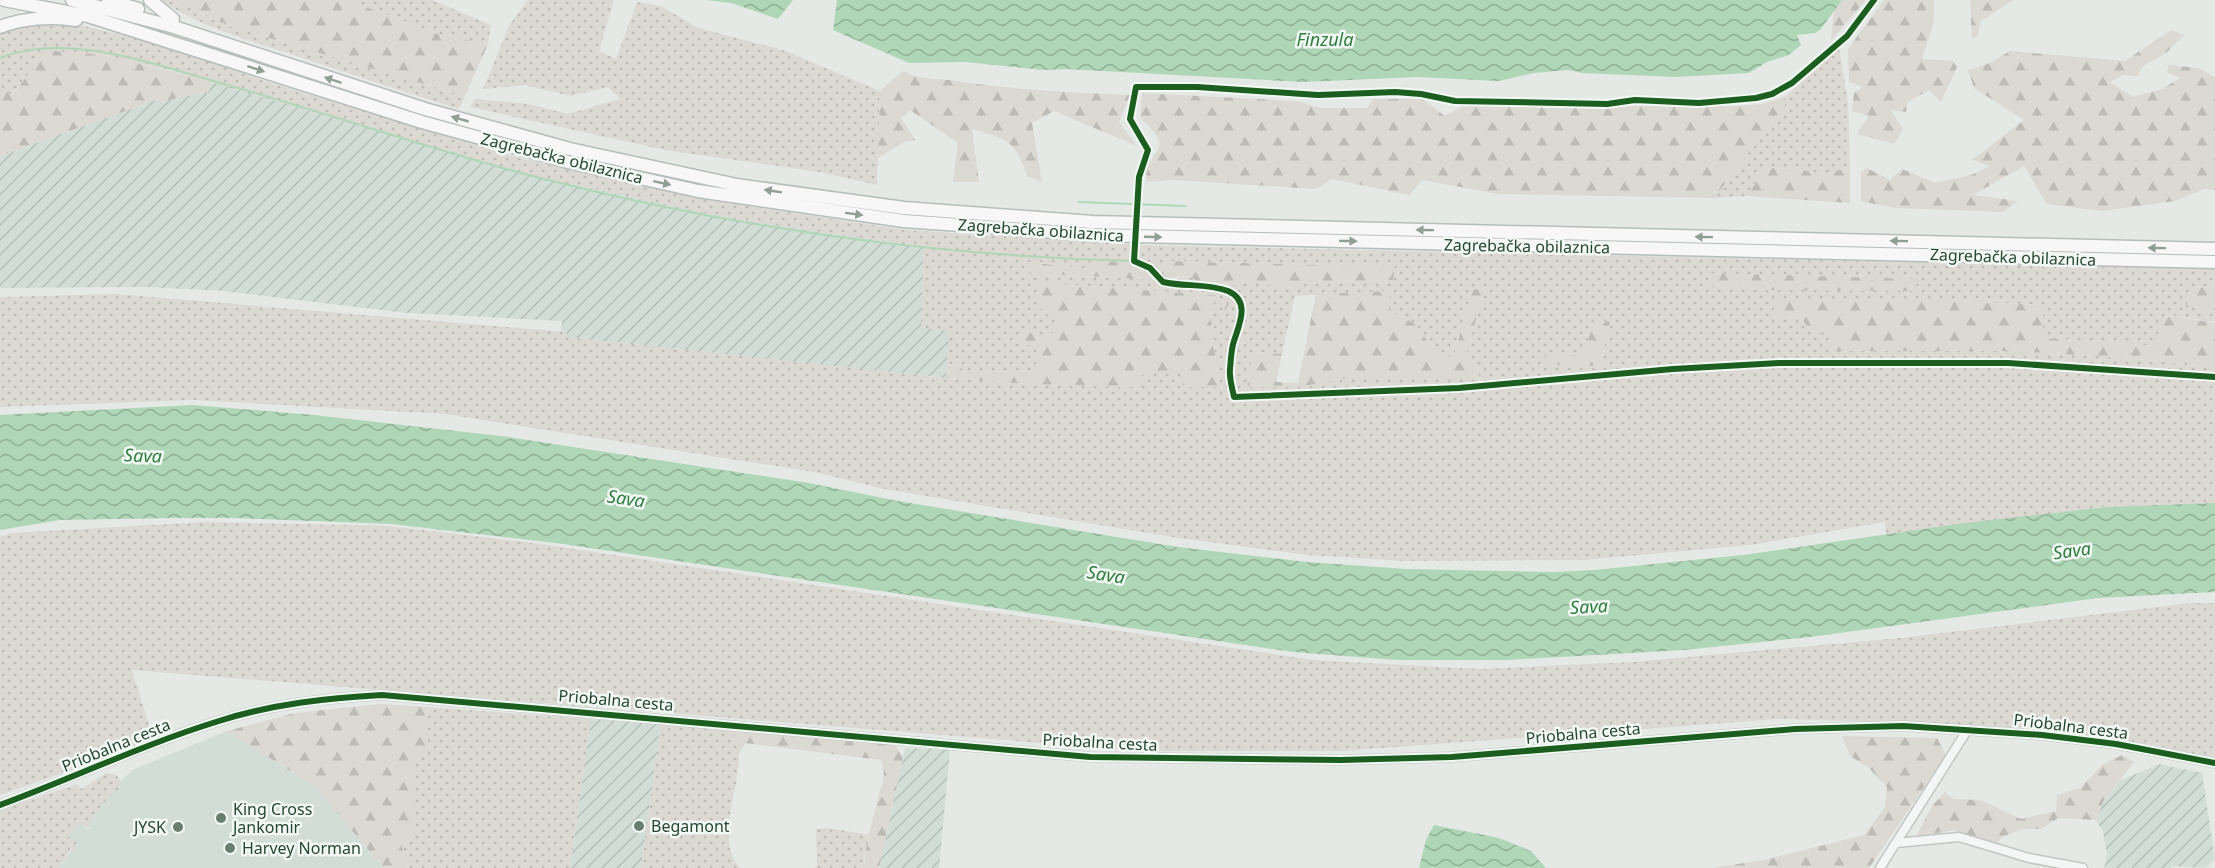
<svg xmlns="http://www.w3.org/2000/svg" width="2215" height="868" viewBox="0 0 2215 868" font-family="'Noto Sans',sans-serif">
	<style>
		.built { fill: #d2ddd5 }
		.industrial { fill: url(#industrial-furrows) }
		.grass { fill: url(#grass-dots); fill-rule: evenodd }
		.forest { fill: url(#forest-firs) }
		.water { fill: url(#water-waves) }
		.lines { fill: none; stroke-linecap: round; stroke-linejoin: round }
		.stream { stroke: #b0d6b8; stroke-width: 2 }
		.minor-casing { stroke: #c2c7c4; stroke-width: 11 }
		.highway-casing { stroke: #b6beb9; stroke-width: 15 }
		.minor { stroke: #f3f6f4; stroke-width: 8 }
		.highway { stroke: #f7f7f7; stroke-width: 12 }
		.cycleway-casing { stroke: #f2f8f3; stroke-width: 10 }
		.cycleway { stroke: #1b5e20; stroke-width: 6 }
		.oneway { fill: #909e94 }
		.poi-dot { fill: #6a7e70; stroke: #f2f8f3; stroke-width: 2 }
		.labels { text-anchor: middle; stroke-width: 5; stroke-linejoin: round; paint-order: stroke }
		.street-label { font-size: 16px; fill: #284531; stroke: #f2f8f3 }
		.poi-label { font-size: 16px; fill: #284531; stroke: #f2f8f3; text-anchor: start }
		.water-label { font-size: 18px; font-style: italic; fill: #2e7d41; stroke: #f2f8f3 }
	</style>
	<defs>
		<pattern id="industrial-furrows" width="10" height="10" patternUnits="userSpaceOnUse" patternTransform="scale(1.5)"><rect width="10" height="10" fill="#d2ddd5"/><path d="M-1 1l2-2M0 10L10 0M9 11l2-2" fill="none" stroke="#b4bfb7"/></pattern>
		<pattern id="grass-dots" width="8" height="8" patternUnits="userSpaceOnUse" patternTransform="scale(1.5)"><rect width="8" height="8" fill="#dcd8d2"/><path d="M2 2h.1M6 6h.1" fill="none" stroke="#bdbbb5" stroke-width="1.8" stroke-linecap="round"/></pattern>
		<pattern id="forest-firs" width="22" height="20" patternUnits="userSpaceOnUse" patternTransform="scale(1.5)"><rect width="22" height="20" fill="#dcd8d2"/><path d="M5 1l3.5 6h-7zM16 11l3.5 6h-7z" fill="#bdbbb5"/></pattern>
		<pattern id="water-waves" width="16" height="10" patternUnits="userSpaceOnUse" patternTransform="scale(1.5)"><rect width="16" height="10" fill="#b0d6b8"/><path d="M0 5q4-4 8 0t8 0" fill="none" stroke="#8faf96"/></pattern>
	</defs>
	<rect width="100%" height="100%" fill="#e4e9e6"/>
	<!-- built -->
	<path class="built" d="M227 731 317 788 383 868H59L76 843 68 836 79 822 88 829 90 828 86 825 114 790 118 793 121 781 132 770Z"/>
	<!-- industrial -->
	<path class="industrial" d="M211 81 516 172 733 219 924 247 921 327 950 331 946 378 566 337 567 332 561 331 562 321 407 313 223 291 148 287 0 288V156L159 99 161 104 178 97 208 93Z
		M591 719 661 724 641 868H570Z
		M905 748 950 750 939 868H879Z
		M2159 764 2202 773 2215 859 2205 868 2172 866 2171 868H2104L2107 855 2103 832 2096 820 2104 800 2121 780Z"/>
	<!-- grass -->
	<path class="grass" d="M161 0H175L229 26 465 96 459 109C401 91 345 72 288 53 244 38 199 27 161 0Z
		M355 0H432L491 25 488 44 438 34 358 4Z
		M528 0H614L599 51 616 59 637 2 661 6 698 28 783 50 880 91 877 185 820 172 665 150 470 107 475 99 529 104 568 114 620 99 608 87 571 96 525 85 483 89 510 24Z
		M67 22 147 41 271 83 520 158 701 199 907 230 1140 245 2215 269V288L2190 287 2187 307 2215 311V322L2167 315 2156 346 2043 338V305L1953 301 1772 300 1790 318H1801L1808 327 1832 338V351H2009L2129 358 2215 368V503L2107 507 1886 534 1885 522 1750 545 1585 560 1404 561 1308 555 1178 538 879 488 814 472 445 414 193 400 0 407V297L116 294 567 332V337L946 378 1027 384 1139 387V376L1154 372H1181L1184 387H1219L1209 303 1214 301 1215 295 1039 283 1056 321 1053 333 1042 337 1020 329 1038 349 1035 372 962 371 958 365 947 364 949 331 921 327 924 247 733 219 516 172 173 71 103 55 43 50 33 69 11 95 0 87V31L23 24ZM1169 261 1394 267 1395 268 1393 280 1335 282 1305 279 1303 285 1274 287 1263 282 1247 281 1231 286 1195 280 1190 276 1168 281 1159 273ZM1026 262 1090 269 1135 266 1157 280 1024 273ZM1709 274 1916 279V290H1772L1710 285ZM1473 289 1484 290 1466 355 1478 366V376L1399 375 1349 377 1297 387H1247L1253 352 1282 354 1295 296 1388 291 1391 313 1415 323 1440 360 1454 355ZM1610 322 1600 366 1546 354 1584 356Z
		M1839 48 1848 103 1850 166 1825 175 1798 169 1767 168 1746 196 1714 198 1785 105 1786 96Z
		M205 522 388 526 534 543 1313 660 1480 669 1633 662 1900 638 2191 603H2215V759L2153 745 1977 725 1779 719 1341 751H1142L132 670 154 741 0 795V537L11 533Z
		M428 707 591 719 570 868H406L409 867 398 836 415 841 414 761 428 741Z
		M661 724 741 731 734 733 741 738C738 749 740 758 738 770 735 800 717 842 740 868H641Z
		M107 773 116 775 121 781 118 793 114 790 87 824 91 828 79 823 68 836 77 843 75 851 71 848 59 868H0V810L77 784 81 789Z
		M828 828 870 835 864 856 865 868H814L817 866 816 829Z"/>
	<!-- forest -->
	<path class="forest" d="M175 0H355L358 4 438 34 488 44 465 96 229 26Z
		M1842 0H1866L1831 41 1834 8Z
		M1884 0H1934V21L1922 59 1953 61 1957 67 1941 102 1929 90 1908 102 1906 112 1891 110 1903 130 1894 144 1857 134 1869 116 1852 111 1854 93 1863 87 1849 82 1848 49Z
		M1970 0H2013L1981 21 1977 36 1972 39Z
		M2171 30 2184 35 2166 53 2143 66 2138 76 2123 75 2110 82 2133 97 2162 89 2180 78 2167 72 2169 65 2198 68 2215 77V190L2204 189 2175 201 2102 211 2047 204 2024 166 1973 195 2018 201 2003 212 1895 208 1861 201V172L1867 168 1890 180 1902 169 1935 183 1971 175 1990 166 1972 160 2024 120 1974 88 1968 70 1990 63 2010 51 2125 61Z
		M42 50 103 55 211 81 208 93 178 97 160 104 159 99 0 156V87L12 95 33 69Z
		M903 71C924 81 935 78 956 81 1014 90 1072 92 1130 95L1119 122 1137 146 1054 111 1032 123 1042 182 1027 176C1015 140 1007 139 972 129L979 182H953L958 143 910 110 901 118 915 140 904 142 878 158 880 91Z
		M1142 93 1296 101 1321 108H1367L1373 99H1422L1445 116 1463 106H1735L1762 104 1786 96 1785 105 1714 198 1498 194 1422 180 1409 195 1332 179 1316 189 1174 180 1146 182C1145 146 1181 153 1140 118Z
		M1850 166V203L1746 196 1767 168 1798 169 1825 175Z
		M1091 261 1133 263C1138 270 1150 270 1158 280L1024 273 1026 262 1089 269Z
		M1169 261 1199 262 1395 267 1393 280 1335 282 1305 279 1304 285 1274 287 1263 282 1247 281 1231 286 1195 280 1190 276 1163 279 1159 273Z
		M1709 273 1917 279 1916 291 1772 290 1710 285Z
		M1038 283 1215 295 1229 304 1225 310 1214 302 1209 303 1219 387H1183L1181 372H1154L1140 376V387L1027 384 946 378 947 365H958L963 371 1035 372 1038 349 1017 340 1020 329 1042 337 1053 333 1056 321 1037 306Z
		M2190 287 2215 288V311L2186 307Z
		M1473 289 1484 290 1466 355 1478 366 1479 376H1379L1349 378 1297 387H1247L1253 352 1282 354 1276 382 1298 383 1316 294 1389 291 1391 313 1415 323 1440 360 1454 355Z
		M1772 300 1953 301 2043 305V338L2156 346 2166 315 2215 323V368L2129 358 2009 351H1832L1831 338 1808 327 1801 318 1775 317Z
		M1594 319 1610 322 1600 366 1543 364 1546 354 1584 356Z
		M380 704 428 707V741L414 761 416 841 398 836 409 867 406 868H383L317 788 227 731 295 713Z
		M741 731 895 744 903 757 879 868H865C864 846 872 823 877 802 880 785 888 779 881 760L745 743 740 753 737 750 741 738H735L734 733Z
		M1842 736 1937 738 1946 755 1869 868H1712L1764 860 1864 835 1885 807 1887 787 1868 767 1850 756Z
		M2122 755 2134 762 2104 800 2096 820 2058 818 2041 829H2023L2004 836 1993 847 1954 830 1916 837 1932 806 1945 792 1954 799 1980 800 2021 819 2056 811 2057 795 2080 788 2102 765Z"/>
	<!-- water -->
	<path class="water" d="M707 0H793L778 19 731 3Z
		M837 0H1842L1821 29 1815 33 1797 35 1801 45 1789 55 1767 62 1749 73 1676 77 1582 73 1568 70 1534 73 1499 81 1418 77 1303 82 1066 69 1044 70 965 62 909 63 833 30Z
		M193 405 314 415 501 436 809 483 898 501 1178 547 1307 562 1406 569 1554 572 1594 570 1743 555 1965 523 2107 507 2215 503V592L2098 598 1810 637 1684 650 1506 660H1397L1293 652 563 544 391 524 238 518H171L60 520 0 530V415Z
		M1434 825 1499 838 1531 851 1546 868H1419L1426 840Z"/>
	<g class="lines">
		<!-- stream -->
		<path class="stream" d="M0 58C66 30 162 67 227 85 332 114 435 151 540 178 734 228 934 256 1134 261
			M1079 202 1185 206"/>
		<!-- minor casing -->
		<g class="minor-casing">
			<path id="minor" d="M0 805C73 778 144 744 219 721 272 704 327 698 382 695L1090 757 1341 760 1452 757 1795 729 1903 726 2042 735 2116 744 2215 763
				M1896 843 1959 837 2029 858 2083 868
				M1880 868 1968 729"/>
		</g>
		<!-- highway casing -->
		<g class="highway-casing">
			<path id="highway" d="M4 0 88 16 422 122 568 162 698 191 904 221 1096 235 2215 262
				M72 0 174 27 425 109 570 149 737 185 904 208 1093 222 2215 249
				M108 0 138 9
				M150 0 173 19
				M0 27C23 18 51 16 76 20"/>
		</g>
		<!-- minor -->
		<use href="#minor" class="minor"/>
		<!-- highway -->
		<use href="#highway" class="highway"/>
		<!-- cycleway casing -->
		<g class="cycleway-casing">
			<path id="cycleway" d="M1874 0 1847 36 1792 83 1772 94 1756 98 1699 103 1635 100 1607 104 1511 102 1455 101 1421 94 1395 92 1318 95 1197 87H1136L1130 119 1148 150 1139 177 1134 261 1150 268 1163 282C1184 287 1207 283 1228 291 1251 301 1239 325 1234 341 1231 349 1231 360 1230 369 1229 378 1232 387 1234 397L1459 388 1673 369 1779 363H2008L2215 377
				M0 805C73 778 144 744 219 721 272 704 327 698 382 695L1090 757 1341 760 1452 757 1795 729 1903 726 2042 735 2116 744 2215 763"/>
		</g>
		<!-- cycleway -->
		<use href="#cycleway" class="cycleway"/>
	</g>
	<!-- one-way arrows -->
	<defs><path id="oneway-solid" d="M-6-.8H1V-3.2L6.5 0L1 3.2V.8H-6Z" transform="scale(1.5)"/></defs>
	<g class="oneway">
		<use href="#oneway-solid" transform="translate(256 69) rotate(18)"/>
		<use href="#oneway-solid" transform="translate(333 80) rotate(-162)"/>
		<use href="#oneway-solid" transform="translate(460 119) rotate(-164)"/>
		<use href="#oneway-solid" transform="translate(662 183) rotate(12)"/>
		<use href="#oneway-solid" transform="translate(773 191) rotate(-171)"/>
		<use href="#oneway-solid" transform="translate(854 214) rotate(7)"/>
		<use href="#oneway-solid" transform="translate(1425 230) rotate(-179)"/>
		<use href="#oneway-solid" transform="translate(1153 237) rotate(2)"/>
		<use href="#oneway-solid" transform="translate(1704 237) rotate(-179)"/>
		<use href="#oneway-solid" transform="translate(1348 241) rotate(1)"/>
		<use href="#oneway-solid" transform="translate(1899 241) rotate(-179)"/>
		<use href="#oneway-solid" transform="translate(2157 248) rotate(-179)"/>
	</g>
	<!-- markers -->
	<g class="poi-dot">
		<circle cx="221" cy="818" r="6"/>
		<circle cx="639" cy="826" r="6"/>
		<circle cx="178" cy="827" r="6"/>
		<circle cx="230" cy="848" r="6"/>
	</g>
	<g class="labels">
		<!-- street labels -->
		<g class="street-label">
			<text transform="translate(562 158) rotate(14)" y="6">Zagrebačka obilaznica</text>
			<text transform="translate(1041 230) rotate(4)" y="6">Zagrebačka obilaznica</text>
			<text transform="translate(1527 246) rotate(1)" y="6">Zagrebačka obilaznica</text>
			<text transform="translate(2013 257) rotate(2)" y="6">Zagrebačka obilaznica</text>
			<text transform="translate(616 700) rotate(5)" y="6">Priobalna cesta</text>
			<text transform="translate(2071 726) rotate(7)" y="6">Priobalna cesta</text>
			<text transform="translate(1583 733) rotate(-5)" y="6">Priobalna cesta</text>
			<text transform="translate(1100 742) rotate(3)" y="6">Priobalna cesta</text>
			<text transform="translate(116 745) rotate(-22)" y="6">Priobalna cesta</text>
		</g>
		<!-- poi labels -->
		<g class="poi-label">
			<text x="233" y="815">King Cross<tspan x="233" dy="18">Jankomir</tspan></text>
			<text x="651" y="832">Begamont</text>
			<text x="166" y="833" text-anchor="end">JYSK</text>
			<text x="242" y="854">Harvey Norman</text>
		</g>
		<!-- water labels -->
		<g class="water-label">
			<text x="1325" y="46">Finzula</text>
			<text transform="translate(143 456) rotate(2)" y="6">Sava</text>
			<text transform="translate(626 499) rotate(8)" y="6">Sava</text>
			<text transform="translate(2072 551) rotate(-8)" y="6">Sava</text>
			<text transform="translate(1106 575) rotate(9)" y="6">Sava</text>
			<text transform="translate(1589 607) rotate(-3)" y="6">Sava</text>
		</g>
	</g>
</svg>
